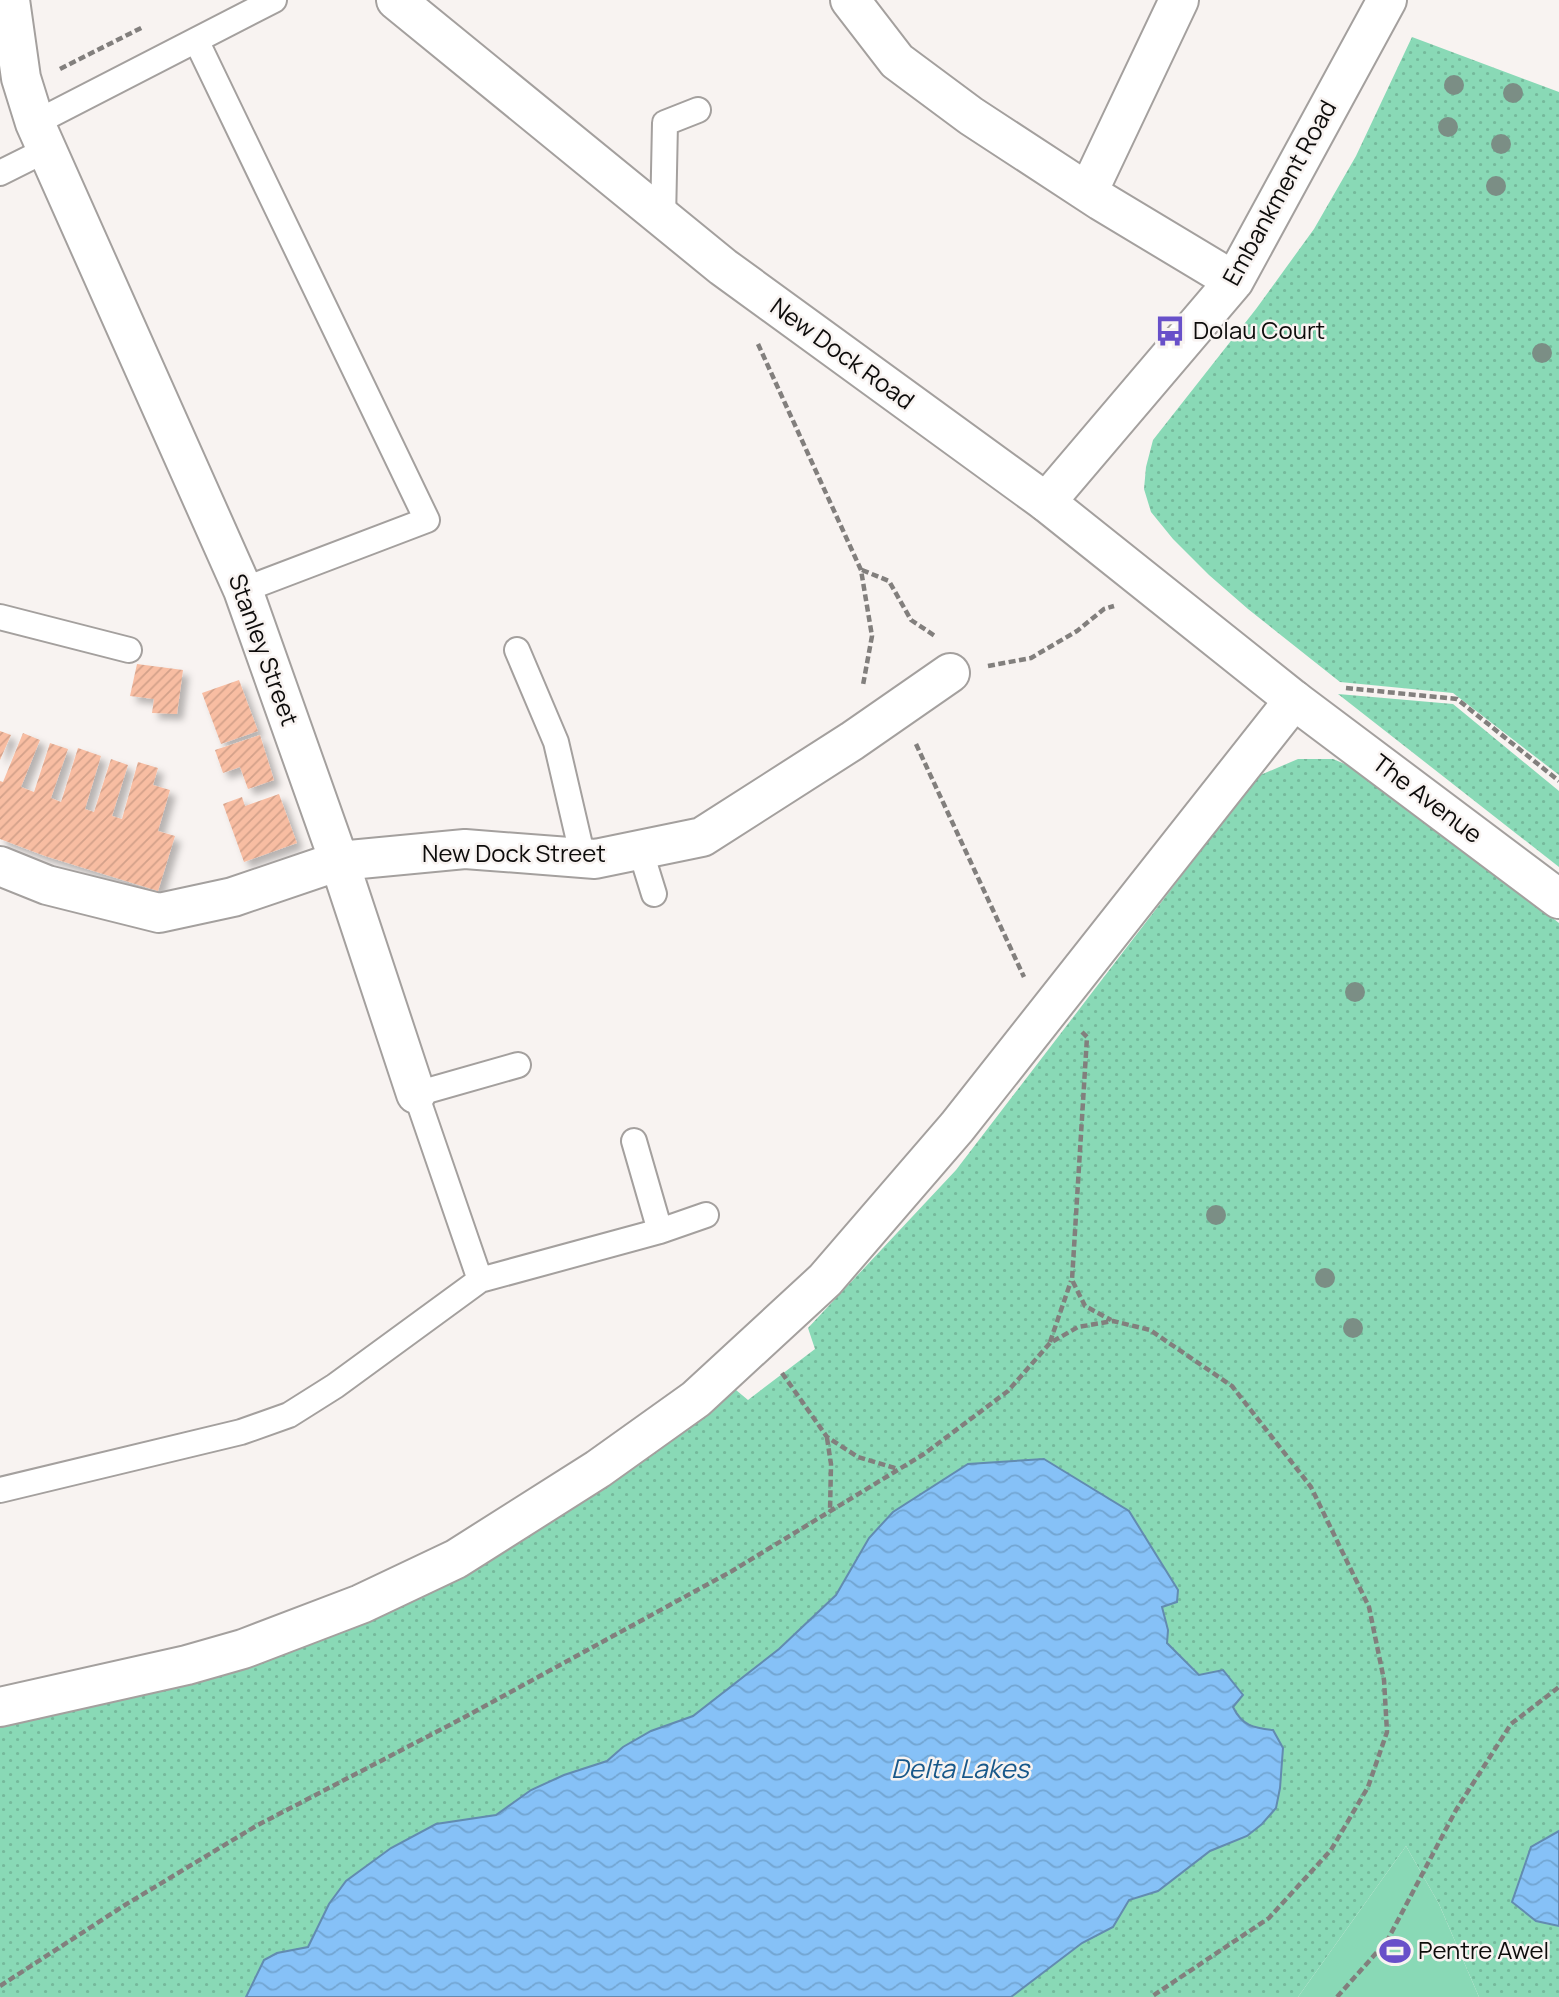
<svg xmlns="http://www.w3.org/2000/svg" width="1559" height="1997" viewBox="0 0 1559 1997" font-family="Manrope,sans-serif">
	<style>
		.grass { fill: url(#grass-dots) }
		.garden { fill: #89d9b6 }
		.water { fill: url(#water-waves); stroke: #628bb0; stroke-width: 2 }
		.building { fill: url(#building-hatch); filter: url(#shadow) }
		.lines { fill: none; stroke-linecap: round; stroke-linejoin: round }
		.service-casing { stroke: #a4a09e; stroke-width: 28 }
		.minor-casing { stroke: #a4a09e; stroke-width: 42 }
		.secondary-casing { stroke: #a4a09e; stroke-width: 42 }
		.path { stroke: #827f7d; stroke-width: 4.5; stroke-dasharray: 7 3.5; stroke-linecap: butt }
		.service { stroke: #fff; stroke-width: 24 }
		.minor { stroke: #fff; stroke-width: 38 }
		.secondary { stroke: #fff; stroke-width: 38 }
		.tree { fill: #7b8e85 }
		.labels { text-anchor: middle; stroke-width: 5; stroke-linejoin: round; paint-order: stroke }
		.street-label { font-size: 24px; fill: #0d0c0b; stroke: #f8f3f1 }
		.poi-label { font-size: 24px; fill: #0d0c0b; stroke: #f8f3f1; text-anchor: start }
		.water-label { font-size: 26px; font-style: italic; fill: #18588a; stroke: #f8f3f1 }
	</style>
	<defs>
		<pattern id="grass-dots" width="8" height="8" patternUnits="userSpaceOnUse" patternTransform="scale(1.75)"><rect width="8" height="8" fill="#89d9b6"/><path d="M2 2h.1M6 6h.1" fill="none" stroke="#75b99b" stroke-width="1.8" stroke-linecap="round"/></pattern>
		<pattern id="water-waves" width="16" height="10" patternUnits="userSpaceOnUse" patternTransform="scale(1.75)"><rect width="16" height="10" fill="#86c1f7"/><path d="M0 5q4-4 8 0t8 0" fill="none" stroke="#72a5d2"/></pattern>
		<pattern id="building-hatch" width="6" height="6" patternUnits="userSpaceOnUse" patternTransform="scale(1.75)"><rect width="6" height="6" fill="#f8bda2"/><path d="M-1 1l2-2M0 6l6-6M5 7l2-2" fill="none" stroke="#d3a18a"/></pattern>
		<filter id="shadow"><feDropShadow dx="6" dy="6" stdDeviation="3.5" flood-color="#0004"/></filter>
	</defs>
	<rect width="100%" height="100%" fill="#f8f3f1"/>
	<!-- grass -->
	<path class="grass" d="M1412 37 1559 92V775L1453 693 1340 682 1248 609 1209 575 1173 539 1151 512 1144 489 1146 467 1153 440 1256 309 1314 229 1356 156Z
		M1338 694 1453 704 1559 791V867Z
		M1298 759H1333L1366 773 1559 923V1831L1531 1847 1536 1921 1559 1926V1997H1479L1439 1904 1406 1846 1298 1997H1011L1082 1943 1113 1927 1129 1900 1158 1891 1210 1851 1247 1836 1273 1730C1253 1728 1242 1726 1233 1707L1167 1643 1168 1630 1162 1607 869 1538 836 1594 779 1649 693 1716 651 1731 623 1747 607 1761 564 1775 532 1790 496 1815 436 1824 391 1848 346 1881 329 1904 308 1947 277 1953 264 1960 246 1997H0V1722L372 1614 543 1528 736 1390 748 1400 815 1349 808 1328 956 1170 1258 776Z"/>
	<!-- garden -->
	<path class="garden" d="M1406 1846 1439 1904 1479 1997H1298Z"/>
	<!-- water -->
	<path class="water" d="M1044 1459 1129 1511 1178 1590 1177 1602 1162 1607 1168 1630 1167 1643 1199 1675 1223 1670 1243 1695 1233 1707C1242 1726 1254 1728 1273 1730L1283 1748 1280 1788 1276 1808 1262 1824 1247 1836 1210 1851 1158 1891 1129 1900 1113 1927 1082 1943 1011 1997H246L264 1960 277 1953 308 1947 329 1904 346 1881 391 1848 436 1824 496 1815 531 1790 564 1775 607 1761 623 1747 651 1731 693 1716 779 1649 836 1595 869 1538 893 1512 968 1464Z
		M1559 1831V1926L1536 1921 1512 1902 1531 1847Z"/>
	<!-- building -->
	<path class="building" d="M137 664 183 670 177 714 152 713 154 699 130 696Z
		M239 680 258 731 221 744 202 693Z
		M0 731 11 735 0 760Z
		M23 733 40 740 21 787 34 792 50 743 68 749 51 798 61 802 78 748 101 756 85 809 94 812 111 759 128 765 112 816 122 819 138 762 158 768 153 785 170 790 158 831 175 836 158 891 45 856 0 839V781L3 782Z
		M260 735 274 780 248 789 240 767 223 773 215 750Z
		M279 794 297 843 244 862 223 804 242 797 245 806Z"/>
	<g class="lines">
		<!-- service casing -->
		<g class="service-casing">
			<path id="service" d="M196 40 427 520 243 590
				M35 123 274 0
				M0 173 48 149
				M663 220 665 123 698 110
				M0 617 129 650
				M517 650 556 742 583 858
				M640 849 654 894
				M518 1065 416 1094 480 1280 660 1231
				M634 1141 660 1231 706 1215
				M0 1490 241 1432 289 1415 335 1386 480 1280"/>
		</g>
		<!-- minor casing -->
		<g class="minor-casing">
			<path id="minor" d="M10 0 21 78 35 123 243 590 339 861 416 1094
				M850 0 897 61 971 116 1101 201 1234 281
				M1088 192 1179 0
				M1046 502 1234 281 1387 0
				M0 866 47 885 159 913 233 897 339 861 465 849 595 859 702 837 852 741 950 673
				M0 1707 187 1665 243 1649 361 1604 456 1559 598 1469 696 1399 825 1280 957 1127 1294 700"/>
		</g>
		<!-- secondary casing -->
		<g class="secondary-casing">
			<path id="secondary" d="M396 0 723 267 1046 502 1294 700 1559 899"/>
		</g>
		<!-- path -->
		<path class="path" d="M60 69 143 27
			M758 344 861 570 872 636 863 685
			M862 570 889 581 911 620 935 636
			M988 666 1031 658 1077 631 1104 609 1114 606
			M1346 688 1457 699 1559 781
			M916 744 1024 977
			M1082 1032 1087 1037 1072 1280 1085 1306 1111 1320
			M1050 1342 1071 1281
			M782 1373 827 1437 858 1457 898 1469
			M827 1438 831 1464 830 1512
			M0 1986 125 1905 256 1826 463 1718 732 1571 924 1454 1008 1391 1050 1343 1078 1327 1113 1321 1150 1330 1232 1386 1311 1487 1369 1607 1384 1680 1387 1732 1368 1787 1331 1850 1269 1918 1151 1997
			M1337 1997 1387 1941 1456 1810 1511 1724 1559 1687"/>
		<!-- service -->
		<use href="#service" class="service"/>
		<!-- minor -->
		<use href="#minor" class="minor"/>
		<!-- secondary -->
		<use href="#secondary" class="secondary"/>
	</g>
	<!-- trees -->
	<g class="tree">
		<circle cx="1454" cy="85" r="10"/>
		<circle cx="1513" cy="93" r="10"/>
		<circle cx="1448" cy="127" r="10"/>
		<circle cx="1501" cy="144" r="10"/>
		<circle cx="1496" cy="186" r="10"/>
		<circle cx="1542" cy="353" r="10"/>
		<circle cx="1355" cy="992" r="10"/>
		<circle cx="1216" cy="1215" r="10"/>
		<circle cx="1325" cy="1278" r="10"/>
		<circle cx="1353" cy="1328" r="10"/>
	</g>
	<!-- icons -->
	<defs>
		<g id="bus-bare" transform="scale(2.415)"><path d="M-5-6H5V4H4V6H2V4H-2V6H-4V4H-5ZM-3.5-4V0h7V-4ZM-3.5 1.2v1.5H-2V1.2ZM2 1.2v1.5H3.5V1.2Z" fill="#6850c9" stroke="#f8f3f1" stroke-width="2.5" paint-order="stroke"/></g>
		<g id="stadium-bare" transform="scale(2.415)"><path d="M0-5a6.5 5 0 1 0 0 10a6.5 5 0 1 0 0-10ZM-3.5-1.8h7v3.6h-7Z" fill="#6850c9" stroke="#f8f3f1" stroke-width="2.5" paint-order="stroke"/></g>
	</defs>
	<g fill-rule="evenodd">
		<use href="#bus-bare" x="1170" y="331"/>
		<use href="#stadium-bare" x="1395" y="1951"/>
	</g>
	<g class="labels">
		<!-- street labels -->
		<g class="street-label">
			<text transform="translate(1280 193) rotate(-61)" y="8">Embankment Road</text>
			<text transform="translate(842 354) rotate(36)" y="8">New Dock Road</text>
			<text transform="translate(263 650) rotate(70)" y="8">Stanley Street</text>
			<text transform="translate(1427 799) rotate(37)" y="8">The Avenue</text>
			<text x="514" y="862">New Dock Street</text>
		</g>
		<!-- poi labels -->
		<g class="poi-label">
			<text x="1193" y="339">Dolau Court</text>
			<text x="1418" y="1959">Pentre Awel</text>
		</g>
		<!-- water labels -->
		<g class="water-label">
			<text x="960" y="1778">Delta Lakes</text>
		</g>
	</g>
</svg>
